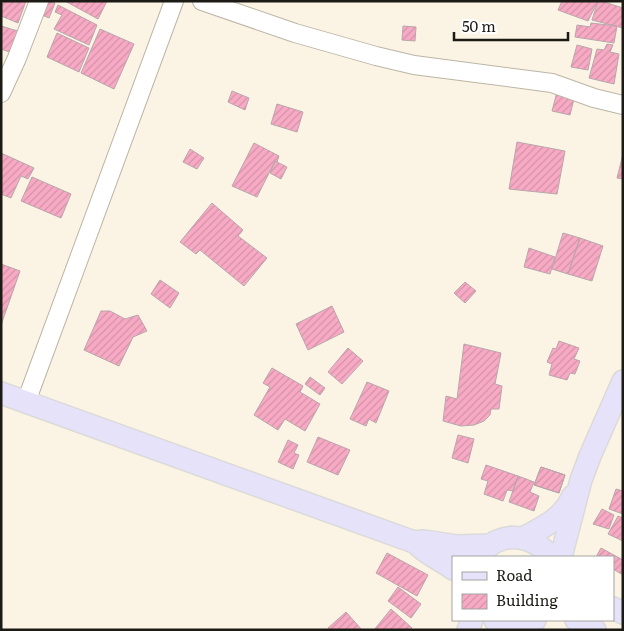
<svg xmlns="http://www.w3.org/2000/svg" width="624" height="631" viewBox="0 0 624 631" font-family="Literata,serif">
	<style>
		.building { fill: url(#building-hatch); stroke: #b8a6ab }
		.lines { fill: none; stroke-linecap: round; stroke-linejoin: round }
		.minor-casing { stroke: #bcb5a6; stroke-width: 20 }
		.major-casing { stroke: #dbdad9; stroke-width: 24 }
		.minor { stroke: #fff; stroke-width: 18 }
		.major { stroke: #e6e2fa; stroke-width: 21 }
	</style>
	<defs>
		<pattern id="building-hatch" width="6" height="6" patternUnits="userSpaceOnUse" patternTransform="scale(1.25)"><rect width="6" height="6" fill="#f8aac5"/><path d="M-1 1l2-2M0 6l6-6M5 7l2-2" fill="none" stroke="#d492a8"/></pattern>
	</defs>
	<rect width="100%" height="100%" fill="#fbf4e4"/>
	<!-- building -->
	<path class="building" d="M1 1H26L18 23 1 16Z
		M48 1 55 3 49 18 42 15Z
		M65 1H107L98 19Z
		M562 1H598L588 21 558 10Z
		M598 1H601L623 8V28L592 20Z
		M58 5 97 25 89 45 54 29 62 15 55 12Z
		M591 23 617 26 614 43 575 37 577 25 590 27Z
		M1 26 21 32 15 54 1 49Z
		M403 26 416 27 415 41 402 40Z
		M100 29 134 44 114 89 81 73Z
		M57 33 89 48 79 72 47 57Z
		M607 44 613 45 610 52 619 54 614 84 589 78 597 49 604 50Z
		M577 45 592 49 588 70 571 67Z
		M558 88 576 91 570 115 552 111Z
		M232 91 249 98 245 110 228 102Z
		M277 104 303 112 297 132 271 124Z
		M517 142 565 151 557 194 509 189Z
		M254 143 279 156 277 162 275 161 257 197 232 186Z
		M190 149 204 158 197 169 183 162Z
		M1 153 34 168 28 179 21 176 11 198 1 194Z
		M623 154V179L617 178Z
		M275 161 287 167 281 179 270 173Z
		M32 177 71 194 61 218 21 201Z
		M212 203 243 230 238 236 267 258 244 286 200 250 196 254 180 242Z
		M563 233 580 238 568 274 552 269Z
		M580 238 603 246 592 281 568 274Z
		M529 248 555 257 550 274 524 267Z
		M1 264 20 271 1 325Z
		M160 280 179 293 170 308 151 294Z
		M465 282 476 291 465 303 454 293Z
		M332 306 344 332 308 350 296 324Z
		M101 311H110L125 319 138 315 147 331 133 337 119 366 84 350Z
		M559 341 579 348 574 359 580 361 575 374 570 373 567 380 549 375 552 364 547 362 553 348 556 349Z
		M464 344 501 353 495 384 502 386 499 409H491L490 415 484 421 474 425 461 426 443 421 446 396 457 399Z
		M348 348 363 361 342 384 328 372Z
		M272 368 303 386 300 392 320 404 305 431 285 419 278 430 254 415 270 387 263 383Z
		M310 377 325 388 320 395 305 384Z
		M367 382 389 391 376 423 369 419 366 426 350 419Z
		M458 435 474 439 468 463 452 458Z
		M318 437 350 450 338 475 307 462Z
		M288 440 298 445 294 453 299 455 293 469 278 462Z
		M486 465 518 476 513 491 507 490 503 501 484 494 488 481 481 479Z
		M541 467 565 475 559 493 534 485Z
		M541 467 565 475 559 493 534 485Z
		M518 476 534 482 530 492 539 496 534 511 509 502Z
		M616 489 623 491V514L609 509Z
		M602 509 614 515 609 529 593 524Z
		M618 516 623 518V541L608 534Z
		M601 548 623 560V575L613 569V557H596Z
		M387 553 428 575 417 596 376 573Z
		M398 587 421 604 411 618 388 601Z
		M391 609 412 628 410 630H374Z
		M346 612 362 630H329L328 628Z"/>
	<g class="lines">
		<!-- minor casing -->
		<g class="minor-casing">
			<path id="minor" d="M202 1 295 33 376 56 414 65 552 83 594 98 623 105
				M1 93 17 58 39 1
				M26 402 174 1"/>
		</g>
		<!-- major casing -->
		<g class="major-casing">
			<path id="major" d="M1 393 414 542 424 541 457 546 490 545
				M523 538C537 530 554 523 564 510 568 506 570 501 573 496
				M415 542C425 554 440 559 453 569
				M481 554C486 549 490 544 497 541 517 532 538 541 551 557
				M561 557 581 480 590 456 623 381
				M613 608 623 613
				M495 620C508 627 522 626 535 620
				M576 620 595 630
				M468 630 472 620"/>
		</g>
		<!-- minor -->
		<use href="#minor" class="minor"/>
		<!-- major -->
		<use href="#major" class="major"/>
	</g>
	<!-- border -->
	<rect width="624" height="631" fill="none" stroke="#1c1a14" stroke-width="5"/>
	<!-- legend -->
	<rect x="452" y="556" width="162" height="65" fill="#ffffff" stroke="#a4a3a1"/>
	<rect x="462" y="572" width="25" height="8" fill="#e6e2fa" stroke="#a4a3a1"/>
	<text x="496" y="581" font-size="15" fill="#1c1a14">Road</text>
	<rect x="462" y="594" width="25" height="15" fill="url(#building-hatch)" stroke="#a4a3a1"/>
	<text x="496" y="606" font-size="15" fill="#1c1a14">Building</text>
	<!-- scale -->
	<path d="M454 32v8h114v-8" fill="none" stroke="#1c1a14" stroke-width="2.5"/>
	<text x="462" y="32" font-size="15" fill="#1c1a14" stroke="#ffffff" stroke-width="4" paint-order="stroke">50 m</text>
</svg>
